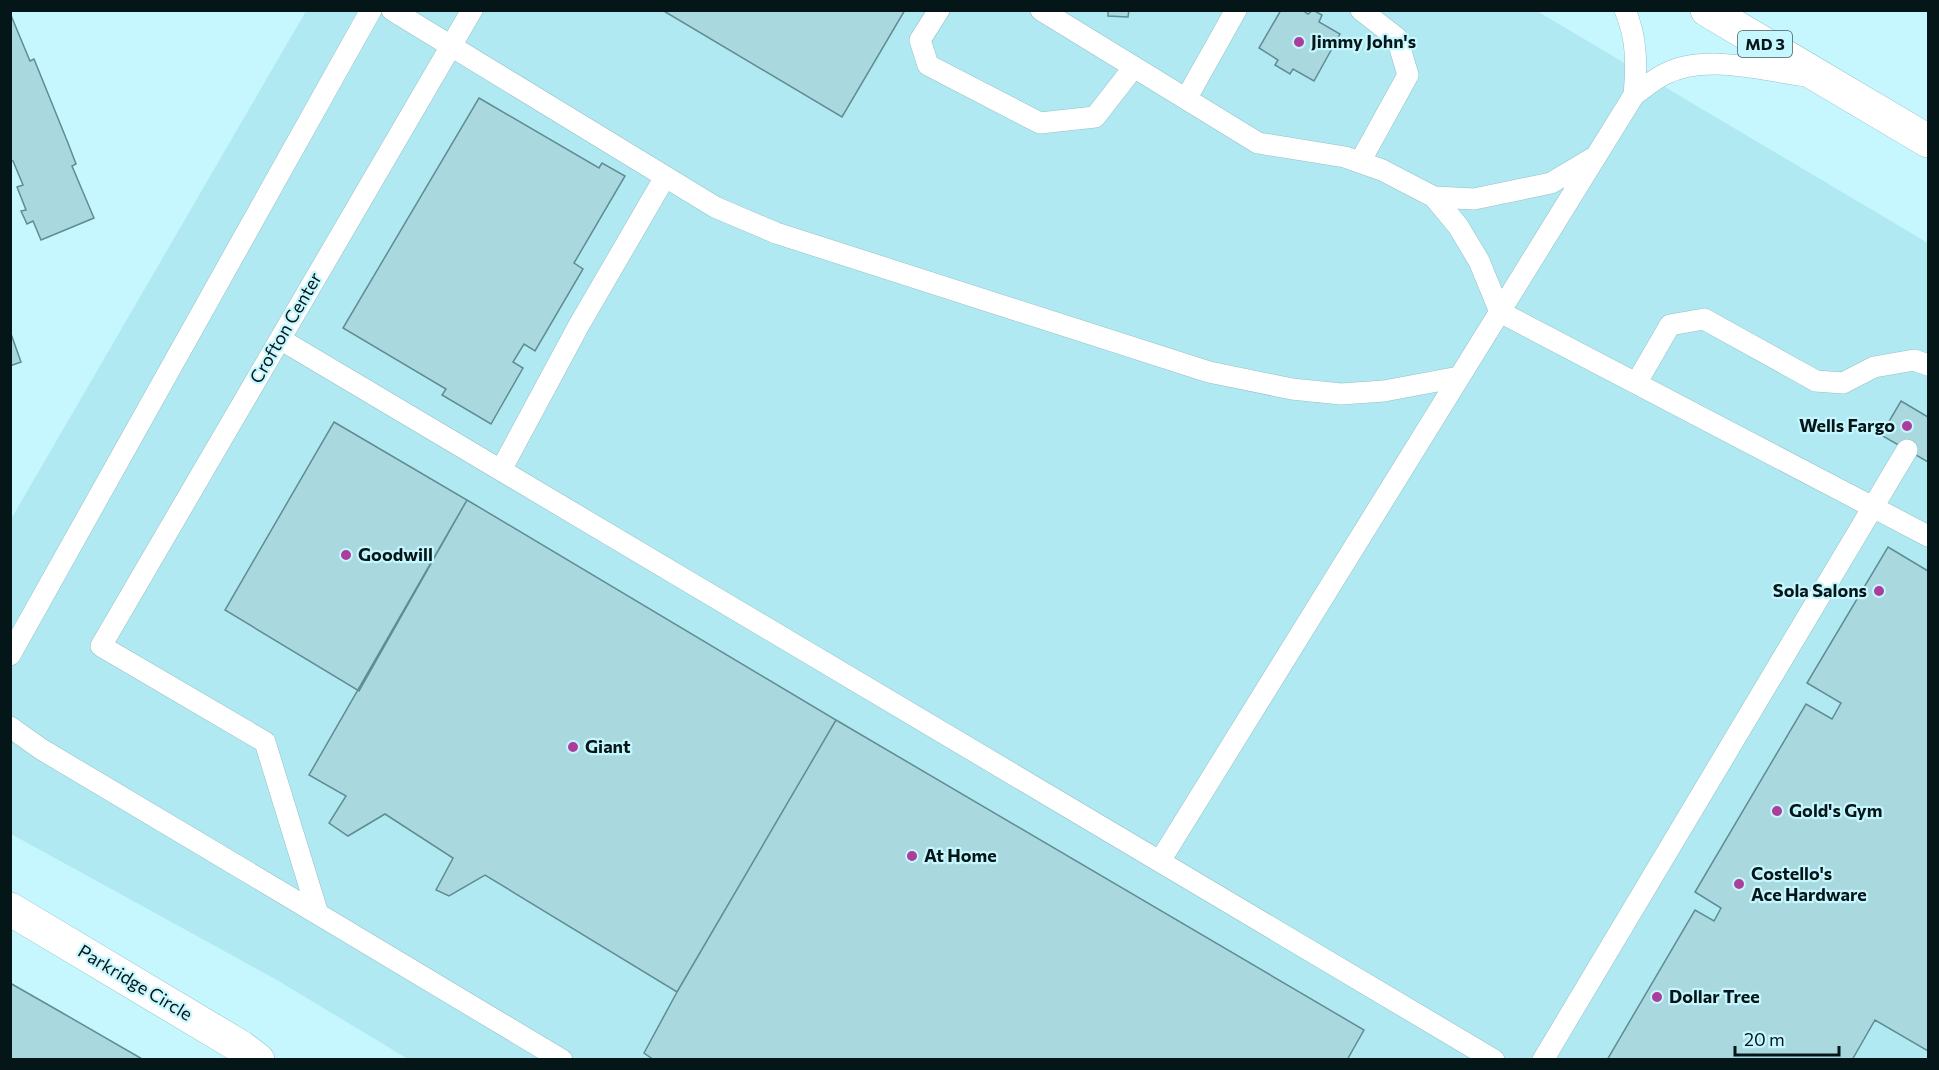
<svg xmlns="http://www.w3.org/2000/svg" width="1939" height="1070" viewBox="0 0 1939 1070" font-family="Commissioner,sans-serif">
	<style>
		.built { fill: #b1e9f2 }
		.building { fill: #a9d8df; stroke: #608c93; stroke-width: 1.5 }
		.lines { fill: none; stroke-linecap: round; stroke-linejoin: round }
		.lane-casing { stroke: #93c1c8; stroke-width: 22 }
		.street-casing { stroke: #93c1c8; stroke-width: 34 }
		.highway-casing { stroke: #93c1c8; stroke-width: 34 }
		.lane { stroke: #fff; stroke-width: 21 }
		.street { stroke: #fff; stroke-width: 33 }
		.highway { stroke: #fff; stroke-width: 33 }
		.poi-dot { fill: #ab3d9c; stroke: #c7f7fe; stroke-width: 2 }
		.labels { text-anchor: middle; stroke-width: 4.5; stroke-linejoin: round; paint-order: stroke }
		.shield { fill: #c7f7fe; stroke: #3f5a5e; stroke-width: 1.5 }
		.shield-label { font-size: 16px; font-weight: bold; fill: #051619 }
		.poi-label { font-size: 18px; font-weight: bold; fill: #051619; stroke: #c7f7fe; text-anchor: start }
		.street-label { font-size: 18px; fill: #051619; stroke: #c7f7fe }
	</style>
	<rect width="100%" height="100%" fill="#c7f7fe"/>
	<!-- built -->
	<path class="built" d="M306 11H1537L1928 243V1059H408L275 979 11 834V519Z"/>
	<!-- building -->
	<path class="building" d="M662 10H905L842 117Z
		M1108 10H1129L1128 17 1108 16Z
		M1281 10H1302L1308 14 1313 10 1322 15 1319 22 1340 34 1314 81 1293 69 1290 74 1275 65 1278 60 1259 48Z
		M10 13 30 61 34 59 68 143 76 164 72 166 94 218 41 240 33 221 27 224 21 211 26 210 17 187 23 185 13 161H10Z
		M479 98 599 168 602 163 625 176 574 263 583 269 535 351 524 344 513 362 523 368 491 424 442 395 446 389 343 328Z
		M10 331 21 362 10 366Z
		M1901 401 1928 417V462L1881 435Z
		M334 422 467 500 359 691 225 610Z
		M467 500 836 720 677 992 485 875 449 896 436 890 453 858 385 814 348 836 329 823 346 796 309 775Z
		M1888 547 1928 571V1051L1875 1020 1852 1060H1607L1695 910 1714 921 1721 908 1695 892 1806 704 1832 719 1841 703 1807 683Z
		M836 720 1364 1030 1347 1060H654L644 1053 677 992Z
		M10 983 59 1011 144 1060H10Z"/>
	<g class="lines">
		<!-- lane casing -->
		<g class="lane-casing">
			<path id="lane" d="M392 10 715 207 776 233 1209 372 1292 389 1341 394 1384 391 1459 377
				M472 10 101 646 265 742 318 914 562 1060
				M939 10 920 40 928 65 1040 123 1095 117 1134 67
				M1041 10 1258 143 1345 157 1382 170 1434 197 1458 226 1479 261 1500 312 1928 536
				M1625 10C1637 38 1637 66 1634 95
				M1186 99 1236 10
				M1360 162 1408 75 1397 38 1361 10
				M1434 197 1474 199 1551 183 1593 158
				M280 339 1494 1060
				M1637 382 1670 325 1704 319 1816 381 1843 383 1874 367 1914 360 1928 365
				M501 470 579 325 665 177
				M10 655 371 10
				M10 727 41 749 318 914
				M1160 861 1634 95C1644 88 1654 79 1665 74 1706 53 1764 71 1808 76
				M1543 1060 1907 450"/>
		</g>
		<!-- street casing -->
		<g class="street-casing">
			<path id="street" d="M10 909 241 1047 258 1060"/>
		</g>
		<!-- highway casing -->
		<g class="highway-casing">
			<path id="highway" d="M1707 10 1928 141"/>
		</g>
		<!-- lane -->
		<use href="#lane" class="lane"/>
		<!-- street -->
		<use href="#street" class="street"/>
		<!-- highway -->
		<use href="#highway" class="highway"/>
	</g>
	<!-- markers -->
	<g class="poi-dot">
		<circle cx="1299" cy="42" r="6"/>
		<circle cx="1907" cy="426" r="6"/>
		<circle cx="346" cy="555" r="6"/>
		<circle cx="1879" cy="591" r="6"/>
		<circle cx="573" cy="747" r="6"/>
		<circle cx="1777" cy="811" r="6"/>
		<circle cx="912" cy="856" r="6"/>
		<circle cx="1739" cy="884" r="6"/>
		<circle cx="1657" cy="997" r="6"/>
	</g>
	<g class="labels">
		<!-- shield labels -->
		<rect class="shield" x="1738" y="31" width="54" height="26" rx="4.5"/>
		<g class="shield-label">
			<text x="1765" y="50">MD 3</text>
		</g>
		<!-- poi labels -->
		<g class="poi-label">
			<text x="1311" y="48">Jimmy John's</text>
			<text x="1895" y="432" text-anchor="end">Wells Fargo</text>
			<text x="358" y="561">Goodwill</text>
			<text x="1867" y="597" text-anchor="end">Sola Salons</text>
			<text x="585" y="753">Giant</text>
			<text x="1789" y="817">Gold's Gym</text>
			<text x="924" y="862">At Home</text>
			<text x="1751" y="880">Costello's<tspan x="1751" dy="21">Ace Hardware</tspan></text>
			<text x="1669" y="1003">Dollar Tree</text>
		</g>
		<!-- street labels -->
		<g class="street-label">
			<text transform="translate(286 328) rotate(-60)" y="6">Crofton Center</text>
			<text transform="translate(135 983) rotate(31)" y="6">Parkridge Circle</text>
		</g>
	</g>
	<!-- border -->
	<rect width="1939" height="1070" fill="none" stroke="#051619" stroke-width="24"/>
	<!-- scale -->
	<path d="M1735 1046v9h104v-9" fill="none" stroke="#051619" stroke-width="3"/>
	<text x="1744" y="1046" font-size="18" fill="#051619" stroke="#c7f7fe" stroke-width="4.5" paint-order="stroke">20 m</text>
</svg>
